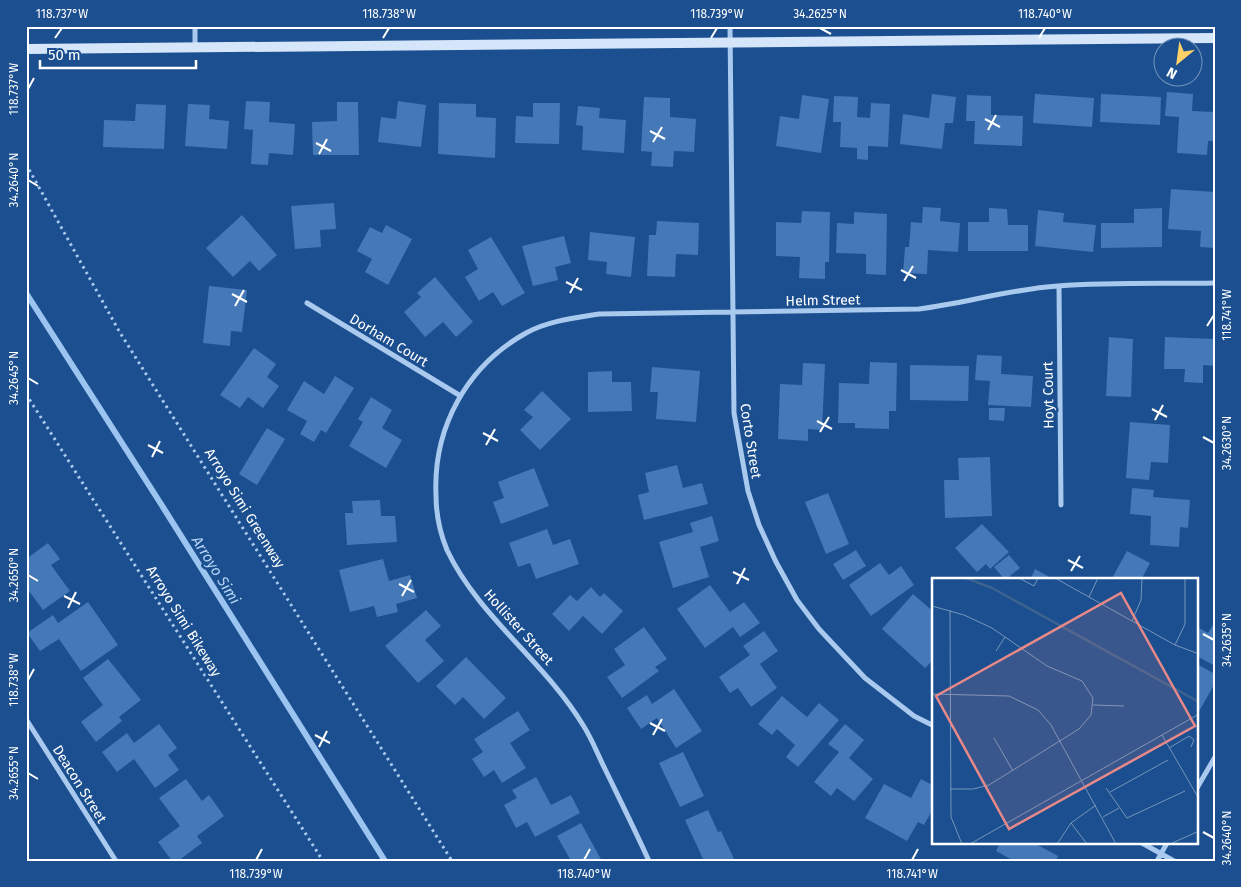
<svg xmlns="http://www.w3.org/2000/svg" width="1241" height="887" viewBox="0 0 1241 887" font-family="'Fira Sans',sans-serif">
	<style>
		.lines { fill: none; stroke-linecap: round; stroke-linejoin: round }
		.stream { stroke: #9cc4f0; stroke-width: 6 }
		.building { fill: #4478b7 }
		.path { stroke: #a9c9ee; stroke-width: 3; stroke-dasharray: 2.5 4; stroke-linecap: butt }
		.minor { stroke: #a9c9ee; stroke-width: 5 }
		.secondary { stroke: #d6e6fa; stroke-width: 10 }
		.ticks { fill: none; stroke: #fff; stroke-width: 2 }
		.labels { text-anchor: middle; stroke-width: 5; stroke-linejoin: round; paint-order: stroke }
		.street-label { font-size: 14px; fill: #fff; stroke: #1b4f8f }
		.water-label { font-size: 15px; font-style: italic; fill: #b5d3f5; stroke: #1b4f8f }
		.inset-river { fill: none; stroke: #3c6290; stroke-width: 2.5 }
		.inset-road { fill: none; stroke: #7695bc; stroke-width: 1 }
		.view { fill: #e88989; fill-opacity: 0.15; stroke: #e88989; stroke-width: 2.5 }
		.inset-edge { fill: none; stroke: #fff; stroke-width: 2.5 }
		.neatline { fill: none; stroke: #fff; stroke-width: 2 }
		.ticks-label { font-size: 12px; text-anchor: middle; fill: #fff }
	</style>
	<rect width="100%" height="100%" fill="#1b4f8f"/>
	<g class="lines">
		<!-- stream -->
		<path class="stream" d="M26 293 161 504 385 861"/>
	</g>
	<!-- building -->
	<path class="building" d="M1167 92 1193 94 1192 111 1215 112V141H1208L1207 155 1177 153 1179 117 1165 116Z
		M932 94 956 97 953 123H945L942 149 900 144 903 114 929 118Z
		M1035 94 1094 98 1092 127 1033 123Z
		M1101 94 1161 97 1160 125 1100 122Z
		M802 95 829 99 821 153 776 146 780 116 799 119Z
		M967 95 991 96V115L1023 116 1022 146 974 144 975 121H966Z
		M834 96 858 97 857 117 870 118 871 103 890 104 888 147 868 146V160L857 159V148L840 147 841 122H833Z
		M644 97 670 98V117L696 119 694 152 674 151 673 167 651 166 652 152 641 151Z
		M246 101 270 102 269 122 295 124 293 155 269 153 268 165 251 164 253 130 244 129Z
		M398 101 426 105 421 147 378 142 381 117 396 119Z
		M337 102H358L359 155H313L312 122 337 121Z
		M439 103 476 104V117L496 118 495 158 438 154Z
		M533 103H560L559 144 515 143 516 116 533 117Z
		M136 104 166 105 164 149 103 147 104 120 135 121Z
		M188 104 210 105 209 119 229 121 227 149 185 146Z
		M578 106 600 108 599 118 626 120 624 153 582 150 583 126 576 125Z
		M1171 189 1215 192V248L1200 247 1201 231 1168 229Z
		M334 203 336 229 320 230 321 247 295 249 291 206Z
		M923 207 941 208 940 221 960 223 958 252 928 250 927 274 903 273 905 247H909L911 222 922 223Z
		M989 208 1007 209 1008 225H1028V251H968V222H989Z
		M1162 208V247L1101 248V223H1134V209Z
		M1038 210 1064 213 1063 222 1096 225 1093 252 1035 246Z
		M802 211 830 212 829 262H825V279L799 278 800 257 776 256V222L801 223Z
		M854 212 887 214 886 275 866 274V254L836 253 837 223 854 224Z
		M242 215 277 255 259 271 250 261 233 277 206 248Z
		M657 221 699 223 698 255 676 254 675 277 647 276 649 235H656Z
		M386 225 412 239 388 285 365 272 372 259 357 251 370 227 382 233Z
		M590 232 635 237 631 277 606 274 607 262 588 260Z
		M564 236 571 263 555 267 558 280 533 286 522 246Z
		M491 237 525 293 502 306 493 292 479 301 465 277 478 269 468 250Z
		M435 277 473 322 456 337 443 322 425 337 404 312 421 297 417 293Z
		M209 286 247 290 242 332 231 331 230 346 203 343Z
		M1109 337 1133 339 1131 397 1106 396Z
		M1165 337 1215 339V366L1203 365V383L1184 382 1185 369H1164Z
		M254 348 276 364 267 377 279 386 263 408 248 397 240 408 220 395Z
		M977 355 1002 356 1001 374 1033 376 1031 407 988 405 990 381 975 380Z
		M870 362 897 363 896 411H889V429L855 428V423H838L839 383 869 384Z
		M803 363 825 364 822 430 808 429V441L778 439 780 384 802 385Z
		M910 365 969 366 968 401 910 400Z
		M652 367 700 371 696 422 656 419 658 392H650Z
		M612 371V382H631L632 411 588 412V372Z
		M335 376 354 388 326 433 321 430 314 442 300 434 307 421 287 410 304 381 324 394Z
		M542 391 571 419 540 450 520 430 533 417 524 410Z
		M371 397 392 410 382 428 402 440 386 468 349 446 363 422 358 419Z
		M989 408H1005L1004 421 989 420Z
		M1130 422 1170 425 1168 463 1151 462 1149 480 1126 478Z
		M267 428 285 439 257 485 239 474Z
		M990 457 992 516 945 518 944 480H959L958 458Z
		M677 465 683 488 702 483 708 504 644 520 638 495 649 492 645 473Z
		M534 468 549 506 501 524 493 502 504 498 498 482Z
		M1132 488 1154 490 1153 497 1190 500 1188 528 1180 527 1179 547 1150 545 1151 516 1130 514Z
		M828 493 849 544 826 554 805 502Z
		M380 500 381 516H395L397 542 347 545 345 513H353L352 501Z
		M712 516 719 541 700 547 709 577 673 588 659 542 693 532 690 523Z
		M982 524 1009 552 990 569 986 564 977 572 955 548Z
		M547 529 553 545 570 539 579 564 536 579 530 563 518 567 509 543Z
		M48 543 60 559 51 565 70 591 43 610 26 587V559Z
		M856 550 866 566 843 580 833 564Z
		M1127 551 1150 563 1141 580H1111Z
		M1009 555 1020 568 1005 580 994 567Z
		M383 559 389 581 410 575 417 598 396 604 398 612 377 617 374 606 350 612 339 570Z
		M880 563 889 575 901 566 914 585 871 616 849 585Z
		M1035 569 1055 580H1030Z
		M710 585 730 612 744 602 760 623 740 637 733 627 705 648 677 609Z
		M591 587 600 597 604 593 623 611 602 634 583 616 569 631 552 614 570 595 577 601Z
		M913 594 934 612V659L925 668 882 629Z
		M88 602 118 645 81 671 59 639 40 651 27 633 53 615 58 623Z
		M426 610 441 626 425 640 444 661 418 683 385 646Z
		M1215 622V666L1197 656V631L1199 628 1208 633Z
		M644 627 667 659 655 667 659 671 622 698 607 677 625 665 614 649Z
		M764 631 778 651 760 664 777 688 751 707 738 688 730 693 719 677 750 655 743 646Z
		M466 657 506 698 484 719 463 697 455 705 436 686Z
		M108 659 141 700 119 717 122 721 96 742 81 722 103 705 83 678Z
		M1197 664 1215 674V683L1197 715Z
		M674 689 702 731 676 748 657 718 641 729 627 708 647 695 652 704Z
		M782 696 807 717 819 703 839 720 798 767 786 757 795 745 777 729 772 735 758 724Z
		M518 711 530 730 510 743 526 768 502 783 494 770 484 777 472 759 483 752 474 739Z
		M159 724 177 748 168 755 179 770 155 788 134 759 117 772 102 752 127 733 134 743Z
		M845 724 864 740 849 758 873 779 854 801 837 788 831 796 814 782 839 752 828 744Z
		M683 752 704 796 680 807 659 763Z
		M536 777 551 805 571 795 580 813 535 837 527 822 516 828 504 805 517 798 512 790Z
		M186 779 202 801 209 795 224 816 197 836 202 843 178 861H172L158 842 180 826 159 798Z
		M921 779 934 786V807L924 825 918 822 907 841 865 818 884 784 911 798Z
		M708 810 718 832 721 831 735 861H704L685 820Z
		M581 823 602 861H571L557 836Z
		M1000 843H1034L1058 856 1056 861H1014L996 851Z"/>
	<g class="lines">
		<!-- path -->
		<path class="path" d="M26 164 119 331 452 861
			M26 394 323 861"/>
		<!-- minor -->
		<path class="minor" d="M195 26V47
			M730 26 734 413 748 491 759 525 776 562 797 600 819 629 865 678 914 716 934 726
			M1059 286 1061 505
			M307 303 459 395
			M26 719 116 861
			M1197 788 1215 757
			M1142 843 1174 861
			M649 861C635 830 620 800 605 769 598 755 592 739 583 725 545 662 478 616 447 550 440 533 436 513 436 495 433 427 467 366 526 333 548 321 574 318 599 314L919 309C966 303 1011 289 1058 286 1110 282 1163 284 1215 283
			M1157 861 1167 843"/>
		<!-- secondary -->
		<path class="secondary" d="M26 49 1215 38"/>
	</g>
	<!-- ticks -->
	<path class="ticks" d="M820 28 831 34M55 38 62 28M383 38 389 28M711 38 717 28M1039 38 1045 28M28 89 34 78M985 119 1000 127M988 130 996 115M650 131 665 139M653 142 662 127M316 143 331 151M319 154 327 139M28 180 38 186M901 270 916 278M904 281 913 266M566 282 582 290M570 293 578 278M232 294 247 302M235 306 244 290M1207 326 1214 315M28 378 38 384M1152 409 1167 417M1155 420 1163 405M817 421 832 429M820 432 829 417M483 433 498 441M1203 437 1214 443M148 445 163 453M486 445 495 429M152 457 160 441M1068 560 1083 568M1071 571 1080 556M733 572 749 580M28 575 38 581M399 584 414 592M737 584 745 568M64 596 80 604M402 596 411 580M68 608 76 592M1203 634 1214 640M28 680 34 669M650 723 665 731M315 735 330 743M653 735 662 719M319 747 327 731M28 773 38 779M1203 832 1214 838M256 860 262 849M584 860 590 849M912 860 918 849"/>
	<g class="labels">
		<!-- street labels -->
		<g class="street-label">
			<text transform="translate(823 300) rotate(-1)" y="5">Helm Street</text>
			<text transform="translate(389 340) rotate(31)" y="5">Dorham Court</text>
			<text transform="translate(1048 395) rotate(-91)" y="5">Hoyt Court</text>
			<text transform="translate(751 441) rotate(81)" y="5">Corto Street</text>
			<text transform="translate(245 508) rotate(58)" y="5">Arroyo Simi Greenway</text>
			<text transform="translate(184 621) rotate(58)" y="5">Arroyo Simi Bikeway</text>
			<text transform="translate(519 627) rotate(48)" y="5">Hollister Street</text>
			<text transform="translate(80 784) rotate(58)" y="5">Deacon Street</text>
		</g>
		<!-- water labels -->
		<g class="water-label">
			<text transform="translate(216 570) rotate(58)" y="5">Arroyo Simi</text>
		</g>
	</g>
	<!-- overview -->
	<g transform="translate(932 578)">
		<rect width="266" height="266" fill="#1b4f8f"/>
		<path class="inset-river" d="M34 0 60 10 267 124"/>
		<path class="inset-road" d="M87 0 102 8 106 0M123 0 243 67 267 76M157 19 166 0M0 28 32 37 60 50 115 88 150 103 161 120 159 137 147 151 57 207 41 211H18M18 32 19 239 30 266M200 43 209 22 210 0M243 67 253 46V0M64 73 73 59M0 116 77 118 106 132 119 147 184 266M161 127 192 128M230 157 267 221M62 160 81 193M237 170 257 158 262 162 259 169M174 210 195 240 253 213M178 214 236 182M171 239 187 230M139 245 155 266M38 266 267 136M125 266 139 245 164 227M238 266 267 253"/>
		<path class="view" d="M189 15 263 148 77 251 4 118Z"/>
		<rect width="266" height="266" class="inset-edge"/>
	</g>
	<!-- border -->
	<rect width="1241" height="887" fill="none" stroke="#1b4f8f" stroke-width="55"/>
	<!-- north arrow -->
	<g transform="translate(1178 62) rotate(209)"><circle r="24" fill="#1b4f8f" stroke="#7695bc"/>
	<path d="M0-4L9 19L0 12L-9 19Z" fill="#ffd166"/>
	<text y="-8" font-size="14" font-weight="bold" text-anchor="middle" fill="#ffffff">N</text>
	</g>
	<!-- scale -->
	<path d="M40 60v8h156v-8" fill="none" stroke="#ffffff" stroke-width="2.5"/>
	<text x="48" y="60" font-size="15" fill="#ffffff" stroke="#1b4f8f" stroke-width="4" paint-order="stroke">50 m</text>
	<rect x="28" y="28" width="1186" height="832" class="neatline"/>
	<g class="ticks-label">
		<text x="62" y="18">118.737°W</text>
		<text x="389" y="18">118.738°W</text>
		<text x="717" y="18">118.739°W</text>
		<text x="820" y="18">34.2625°N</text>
		<text x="1045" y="18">118.740°W</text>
		<text transform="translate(14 89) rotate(-90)" y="4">118.737°W</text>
		<text transform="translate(14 180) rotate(-90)" y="4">34.2640°N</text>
		<text transform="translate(1227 315) rotate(-90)" y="4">118.741°W</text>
		<text transform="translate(14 378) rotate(-90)" y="4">34.2645°N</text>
		<text transform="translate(1227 443) rotate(-90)" y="4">34.2630°N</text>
		<text transform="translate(14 575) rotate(-90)" y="4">34.2650°N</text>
		<text transform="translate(1227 640) rotate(-90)" y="4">34.2635°N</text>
		<text transform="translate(14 680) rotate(-90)" y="4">118.738°W</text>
		<text transform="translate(14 773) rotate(-90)" y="4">34.2655°N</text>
		<text transform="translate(1227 838) rotate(-90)" y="4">34.2640°N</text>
		<text x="256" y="878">118.739°W</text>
		<text x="584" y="878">118.740°W</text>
		<text x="912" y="878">118.741°W</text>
	</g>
</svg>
